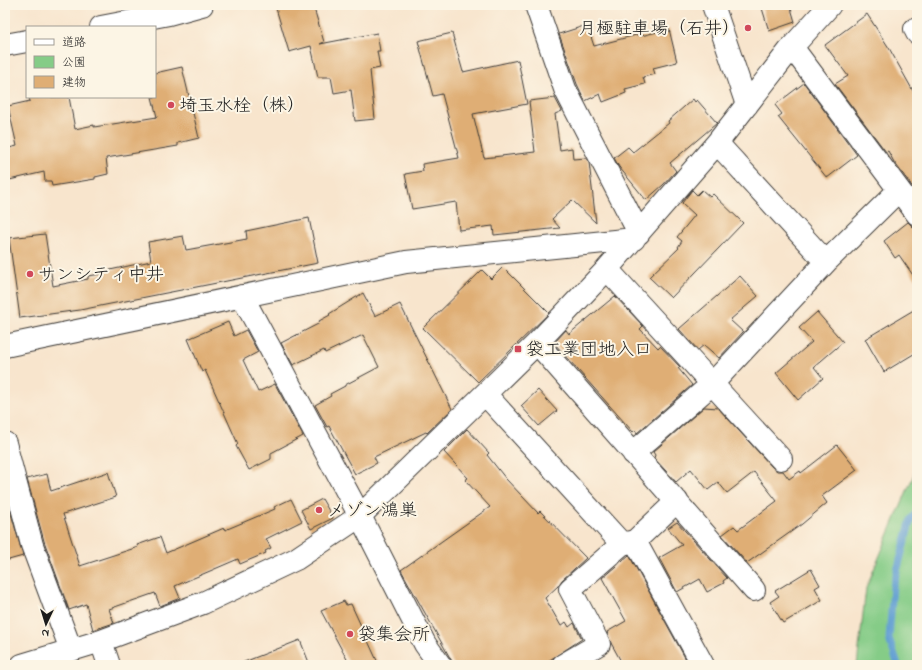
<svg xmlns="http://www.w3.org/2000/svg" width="922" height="670" viewBox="0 0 922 670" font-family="'Indie Flower','Klee One',sans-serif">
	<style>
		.green { fill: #85cc87; stroke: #507452 }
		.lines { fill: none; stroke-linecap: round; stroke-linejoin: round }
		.stream { stroke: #619fd2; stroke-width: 7 }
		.building { fill: #dfae74 }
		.minor-casing { stroke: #3d3a37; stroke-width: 24 }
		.minor { stroke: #fff; stroke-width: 22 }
		.poi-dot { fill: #d1495b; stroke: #fcf5e5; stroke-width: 1.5 }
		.labels { text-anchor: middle; stroke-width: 4; stroke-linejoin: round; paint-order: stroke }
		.poi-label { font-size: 18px; fill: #1c1c1c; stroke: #fcf5e5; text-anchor: start }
	</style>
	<rect width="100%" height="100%" fill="#fcf5e5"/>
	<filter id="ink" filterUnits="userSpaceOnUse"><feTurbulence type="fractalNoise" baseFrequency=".025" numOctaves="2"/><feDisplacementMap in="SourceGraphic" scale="8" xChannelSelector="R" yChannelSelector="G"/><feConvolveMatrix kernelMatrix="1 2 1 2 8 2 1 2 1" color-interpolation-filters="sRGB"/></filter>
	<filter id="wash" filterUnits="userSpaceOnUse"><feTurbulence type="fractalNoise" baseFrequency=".012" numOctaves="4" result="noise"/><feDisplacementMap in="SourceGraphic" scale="16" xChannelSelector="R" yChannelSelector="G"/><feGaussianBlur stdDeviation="0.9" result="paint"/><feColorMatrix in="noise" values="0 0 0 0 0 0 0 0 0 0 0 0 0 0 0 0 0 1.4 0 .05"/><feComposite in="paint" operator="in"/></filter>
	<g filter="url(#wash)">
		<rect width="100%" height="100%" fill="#f8e5cd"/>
		<!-- green -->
		<path class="green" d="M917 467V665H857L866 588Z"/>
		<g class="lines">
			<!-- stream -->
			<path class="stream" d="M898 665 889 639 893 586 911 519 917 512"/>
		</g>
		<g id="blocks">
			<!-- building -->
			<path class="building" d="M275 5H313L324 42 320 44 377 33 380 51H377L380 68 370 70 375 119 355 121 351 90 334 93 331 77H318L311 46 289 52Z
				M761 5H790L795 22 769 31Z
				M867 14 889 48 917 98V193L894 162 888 151 886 152 835 84 848 76 825 45Z
				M587 25 594 46 640 34 641 36 669 29 677 62 653 68 655 74 643 77 645 84 625 89 626 93 603 102 600 94 585 101 577 84 559 34Z
				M452 33 463 72 518 60 527 104 473 114 484 158 535 152 529 101 555 98 562 111 555 114 560 150 572 148 573 159 586 158 589 162 596 223 572 200 552 219 560 228 494 235 493 226 459 230 456 202 412 209 405 174 423 171 422 164 459 158 442 94 433 96 418 41Z
				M182 67 199 138 178 143V146L106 158 108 174 95 177V179L52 186 51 181H45L44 172 5 181V149L17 146 8 106 30 101 29 97H69L75 129 94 125V127L157 117 152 97H155V73Z
				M804 83 857 155 827 178 778 117 782 114 775 105Z
				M693 99 695 102 697 100 717 123 670 163 676 171 663 185 646 200 619 167 614 158 628 147 633 152 669 123 668 121Z
				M692 190 697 195 702 190 710 197 713 194 743 223 671 298 649 277 679 248 678 247 682 241 677 237 695 215 682 203Z
				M309 218 318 263 80 310 20 318 9 238 45 234 53 286 88 279V276L101 274V272L151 261 148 242 183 236 186 250 247 239 246 231Z
				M908 222 917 231V281L899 255 895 258 884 241Z
				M503 267 549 313 478 382 423 328 482 270 491 279Z
				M740 276 758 296 730 320 743 332 719 358 704 345 698 350 679 329Z
				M363 293 375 316 400 304 452 409 427 433 426 432 374 457 377 463 355 474 329 426 327 427 315 405 331 396 330 394 345 386V385L379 367 363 335 325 353 324 350 293 365 281 343 320 323 319 321 330 315 329 314Z
				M615 296 643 326 640 329 658 348 660 346 680 367 678 368 692 385 637 433 635 430 633 432 554 343 566 330 569 334Z
				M917 308V352L884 372 865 339Z
				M817 312 843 342 814 367 823 378 798 400 776 373 812 342 799 328Z
				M228 322 234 336 246 330 258 352 243 360 258 392 275 384 303 436 271 453V459L249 470 236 446 238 444 205 370 202 372 188 339Z
				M538 390 557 411 539 426 521 406Z
				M704 407 718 408 772 467 777 471H783L789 479 800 471 801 473 837 445 857 470 822 496 827 503 802 524 747 563 722 535 734 526 738 530 777 501 754 472 727 493 718 482 708 490 691 469 676 482 654 458 655 455 653 452Z
				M467 429 489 453 487 455 506 479 538 513 540 511 586 558 562 580 558 586 545 598 561 626 566 622 569 627 574 623 582 639 542 665H454L401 570 490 507 465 480 468 478 444 452Z
				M108 472 116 497 63 514 80 566 138 547 137 545 160 537 166 553 224 528 225 530 275 509 274 507 291 499 302 521 266 539 271 548 265 551 266 553 240 564 238 559 175 586 180 598 160 606 155 593 109 609 114 623 93 630 86 604 69 610 44 541 27 479 47 474 51 491Z
				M5 492 23 556 5 561Z
				M322 499 333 518 311 529 301 510Z
				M677 522 727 578 723 581 724 583 707 592 700 579 677 592 659 558 682 545 668 528Z
				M629 555 689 665H623L611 643 607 632 626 621 602 578Z
				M811 569 820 585 815 588 822 600 783 623 770 602 779 596 775 591Z
				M344 601 346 605 351 604 379 665H350L321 611Z
				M300 640 310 665H239V664Z"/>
		</g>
	</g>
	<g filter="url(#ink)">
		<use href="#blocks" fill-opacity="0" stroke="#3d3a37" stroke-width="1"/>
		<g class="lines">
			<!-- minor casing -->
			<g class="minor-casing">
				<path id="minor" d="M536 5 565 89 639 233
					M713 5 747 105
					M101 27 169 14 202 5
					M915 29 917 33
					M5 45 27 41
					M792 47 917 214
					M717 143 826 262
					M607 269 781 459
					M242 296 360 516 425 644 440 665
					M537 343 754 590
					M5 346 406 262 634 239
					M485 394 622 544
					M5 443 32 545 71 650
					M633 453 712 384 826 262 899 190
					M677 501 635 541 703 665
					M101 641 109 665
					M22 665 101 641 203 603 296 559 360 516 537 343 607 269 717 143 792 47 830 5
					M563 665 599 644 570 589 622 544 635 541"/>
			</g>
			<!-- minor -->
			<use href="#minor" class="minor"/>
		</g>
	</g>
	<!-- markers -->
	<g class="poi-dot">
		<circle cx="748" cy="28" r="4"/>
		<circle cx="171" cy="105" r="4"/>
		<circle cx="30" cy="274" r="4"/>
		<rect x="514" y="345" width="8" height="8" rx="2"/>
		<circle cx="319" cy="510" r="4"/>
		<circle cx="350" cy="634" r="4"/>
	</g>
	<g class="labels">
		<!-- poi labels -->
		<g class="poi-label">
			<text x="740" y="34" text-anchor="end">月極駐車場（石井）</text>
			<text x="179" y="111">埼玉水栓（株）</text>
			<text x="38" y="280">サンシティ中井</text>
			<text x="526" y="355">袋工業団地入口</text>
			<text x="327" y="516">メゾン鴻巣</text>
			<text x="358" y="640">袋集会所</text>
		</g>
	</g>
	<!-- margin -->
	<rect width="922" height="670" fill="none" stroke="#fcf5e5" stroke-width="20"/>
	<!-- legend -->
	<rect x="26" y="26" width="130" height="72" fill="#fcf5e5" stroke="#a29e95"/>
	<rect x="34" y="39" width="20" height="6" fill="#ffffff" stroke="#a29e95"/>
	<text x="62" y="46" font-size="12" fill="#1c1c1c">道路</text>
	<rect x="34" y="56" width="20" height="12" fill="#85cc87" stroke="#a29e95"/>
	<text x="62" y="66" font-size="12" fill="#1c1c1c">公園</text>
	<rect x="34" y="76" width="20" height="12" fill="#dfae74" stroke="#a29e95"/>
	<text x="62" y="86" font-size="12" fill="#1c1c1c">建物</text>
	<!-- north arrow -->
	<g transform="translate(46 624) rotate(184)" stroke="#fcf5e5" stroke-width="3" paint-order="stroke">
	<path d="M0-3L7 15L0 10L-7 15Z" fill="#1c1c1c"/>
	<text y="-6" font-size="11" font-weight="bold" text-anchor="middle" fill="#1c1c1c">N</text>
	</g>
</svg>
